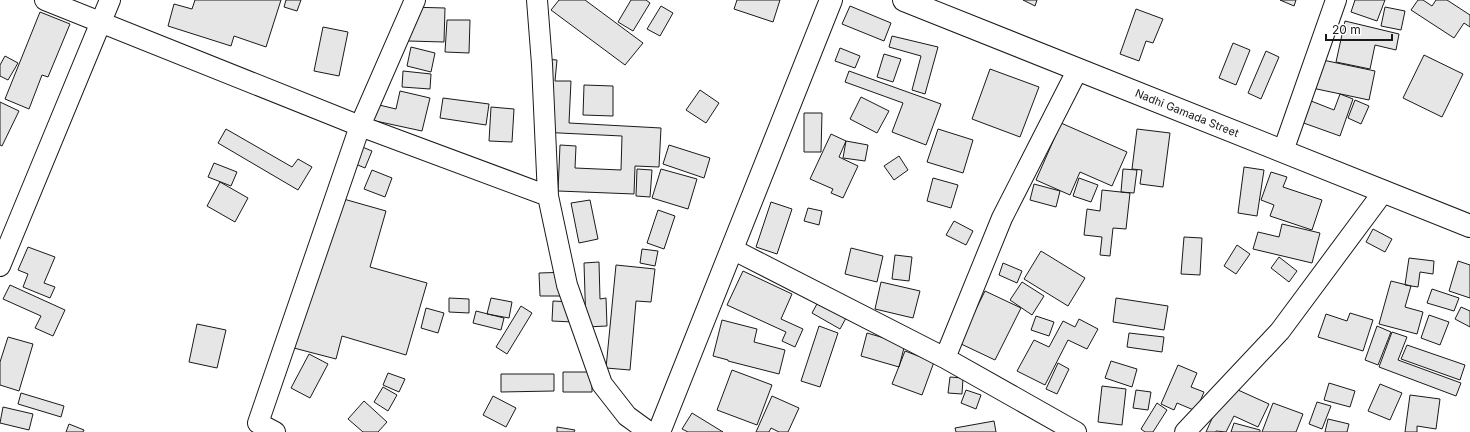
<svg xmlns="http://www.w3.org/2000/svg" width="1470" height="432" viewBox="0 0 1470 432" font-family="Inter,sans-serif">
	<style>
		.building { fill: #e6e6e6; stroke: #1a1a1a }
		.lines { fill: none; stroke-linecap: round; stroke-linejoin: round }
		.minor-casing { stroke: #1a1a1a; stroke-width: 22 }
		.tertiary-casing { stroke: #1a1a1a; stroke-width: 24 }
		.minor { stroke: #fff; stroke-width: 20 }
		.tertiary { stroke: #fff; stroke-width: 22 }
		.labels { text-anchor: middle; stroke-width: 3; stroke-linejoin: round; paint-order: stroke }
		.street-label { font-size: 11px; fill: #1a1a1a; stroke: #fff }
	</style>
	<rect width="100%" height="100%" fill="#fff"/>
	<!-- building -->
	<path class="building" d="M195 0H281L266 47 234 36 231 46 168 26 174 4 192 9Z
		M286 0H301L297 11 284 7Z
		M559 0H585L643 43 625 65 551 10Z
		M631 0H646L650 3 633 31 618 22Z
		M737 0H780L773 22 734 9Z
		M1023 0H1037L1035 6Z
		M1280 0H1296L1294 6Z
		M1355 0H1385L1377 21 1351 12Z
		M1418 0H1423L1432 6 1436 0H1447L1470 15V27L1464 23 1454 38 1411 10Z
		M661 6 673 13 660 36 647 29Z
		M850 6 891 23 884 41 842 24Z
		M409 7 445 8 444 42 408 41Z
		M1385 7 1405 11 1401 30 1381 26Z
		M1136 9 1163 19 1153 43 1146 41 1139 61 1120 54Z
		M40 12 70 24 48 77 42 75 29 109 5 99Z
		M447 20H470L469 53 445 52Z
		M1345 21 1399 34 1396 50 1375 45 1370 69 1336 62Z
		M323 27 348 32 339 76 314 71Z
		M892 36 938 47 925 94 912 90 921 56 889 47Z
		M1233 43 1250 50 1236 85 1219 78Z
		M411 47 435 53 431 72 407 66Z
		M840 48 860 56 855 68 835 61Z
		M1266 51 1279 57 1261 99 1248 93Z
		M884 54 901 59 893 82 877 77Z
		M1424 55 1463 74 1442 117 1403 98Z
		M5 56 18 63 8 80 0 76V65Z
		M543 59 557 60 555 81H571L569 123 661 128 659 167 635 166 634 194 558 191 560 145 576 146 575 168 621 170 622 136 539 132Z
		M1318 59 1375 71 1369 100 1312 88Z
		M990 69 1039 87 1020 137 972 119Z
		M403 71 431 74 430 89 402 87Z
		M849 71 941 104 926 145 892 132 903 103 845 82Z
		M584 85 613 86V116L583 115Z
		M700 90 719 103 706 123 686 110Z
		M400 91 430 98 422 131 371 120 375 104 396 109Z
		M1340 94 1353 99 1340 136 1298 121 1306 99 1334 110Z
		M861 97 889 111 877 133 850 119Z
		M443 98 489 104 486 125 440 118Z
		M1355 100 1369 106 1361 124 1348 118Z
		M0 102 19 111 2 146 0 145Z
		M491 107 514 109 512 142 489 141Z
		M804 113H822L821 152H804Z
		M1061 123 1127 152 1112 186 1080 172 1070 195 1036 180Z
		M226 129 292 167 298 159 312 167 298 190 218 143Z
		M938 129 973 140 963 173 927 162Z
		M1137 129 1170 133 1163 187 1140 184 1142 170 1132 169Z
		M831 134 846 141 839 157 858 166 843 198 831 193 833 189 810 179Z
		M846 141 868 145 865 161 843 158Z
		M669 145 710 158 704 178 663 164Z
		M360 146 372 151 365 168 353 163Z
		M899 156 908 170 894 180 884 166Z
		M214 163 237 172 231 186 208 177Z
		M1244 167 1264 170 1257 216 1238 213Z
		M637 169 652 170 650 197 636 196Z
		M661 169 697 179 688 209 652 198Z
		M1123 169 1137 170 1134 193 1121 192Z
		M372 170 392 178 385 197 364 189Z
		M1271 172 1287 177 1283 187 1322 200 1312 230 1270 216 1274 205 1261 200Z
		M933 178 958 185 951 208 927 201Z
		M1079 178 1098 185 1091 202 1073 196Z
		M220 182 248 198 235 222 207 206Z
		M1034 184 1060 191 1056 207 1030 200Z
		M1102 190 1130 193 1126 229 1113 228 1110 256 1100 255 1102 237 1084 235 1087 209 1100 211Z
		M333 196 386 211 370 267 427 283 406 355 342 336 336 359 290 347Z
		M590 200 598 239 579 243 571 203Z
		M771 202 792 209 777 254 756 247Z
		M808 208 822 211 819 225 804 221Z
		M658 210 675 216 664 249 647 243Z
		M954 221 973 231 966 245 946 235Z
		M1282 224 1320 233 1312 263 1253 249 1258 232 1279 237Z
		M1373 229 1392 239 1385 252 1366 242Z
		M1184 237 1202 238 1200 275 1181 274Z
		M1237 245 1250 254 1236 274 1224 266Z
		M28 247 55 257 44 283 55 287 50 298 23 287 28 274 18 270Z
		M851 248 883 256 877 282 845 274Z
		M642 249 658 251 655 266 640 263Z
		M1041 251 1085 278 1068 306 1024 279Z
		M895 255 912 257 909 281 892 279Z
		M1279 257 1297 271 1289 282 1271 268Z
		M1409 258 1434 261 1433 274 1420 272 1418 287 1405 285Z
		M1458 261 1470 265V298L1449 291Z
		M599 262 600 299 606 298 607 326 586 327 584 263Z
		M1003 263 1022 271 1017 283 999 275Z
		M616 265 655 269 651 302 636 301 630 370 606 368Z
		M743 271 792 294 781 319 803 329 795 347 782 341 786 332 727 305Z
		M570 272V296H540L539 273Z
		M1391 281 1411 286 1405 307 1423 312 1417 334 1379 324Z
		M881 282 920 291 913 318 875 309Z
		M1022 282 1044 296 1032 315 1010 300Z
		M10 285 65 310 53 336 35 328 41 316 3 299Z
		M1432 289 1459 298 1454 311 1427 303Z
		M985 291 1021 308 995 360 959 343Z
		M823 293 851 309 840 329 812 313Z
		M449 298 469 299V313L449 312Z
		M491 298 512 302 509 318 487 314Z
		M1116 298 1168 306 1164 330 1113 322Z
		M553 301 573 302V322L552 321Z
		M521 306 532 313 507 354 496 347Z
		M1461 307 1470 311V327L1455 319Z
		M426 308 444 313 438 333 421 328Z
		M476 311 504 318 501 330 473 323Z
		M1350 313 1373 320 1363 351 1318 337 1326 314 1347 321Z
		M1429 315 1449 322 1440 345 1421 338Z
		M1036 316 1054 322 1049 336 1031 330Z
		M1079 319 1098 329 1087 349 1068 340 1045 385 1017 371 1034 340 1049 347 1063 321 1075 327Z
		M722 320 757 329 754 342 785 350 779 374 728 361V360L713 356Z
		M197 324 226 330 217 368 189 362Z
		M819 326 838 333 820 387 801 381Z
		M1377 326 1391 332 1378 365 1365 360Z
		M1392 332 1407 337 1398 360 1461 383 1456 396 1379 367Z
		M867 333 905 344 899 367 861 356Z
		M1129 333 1164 337 1162 352 1127 347Z
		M8 337 33 344 19 391 0 385V362Z
		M1407 345 1465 365 1460 380 1401 359Z
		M905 351 934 362 922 395 892 384Z
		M309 354 328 364 310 398 291 388Z
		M1111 361 1137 369 1132 387 1105 378Z
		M1058 363 1069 369 1057 394 1046 389Z
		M1178 365 1197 373 1191 387 1204 392 1196 411 1177 403 1174 410 1161 404Z
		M732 370 772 385 757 425 717 410Z
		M563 372H592V392H563Z
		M388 373 405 379 399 392 383 385Z
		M501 374H554V391L501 392Z
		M950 377 963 378 962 394 948 393Z
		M1329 383 1355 391 1350 407 1324 400Z
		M1380 384 1402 393 1390 420 1368 411Z
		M1227 385 1269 404 1258 427 1234 416 1226 432 1216 431V432H1206Z
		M1102 386 1126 389 1122 425 1098 422Z
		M383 387 397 395 388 411 374 402Z
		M966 390 981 395 976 409 961 403Z
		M1136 390 1151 392 1148 410 1133 408Z
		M21 393 64 406 61 417 18 404Z
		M1410 395 1440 399 1436 429 1417 426V432H1405Z
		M493 396 516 408 506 427 483 415Z
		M772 396 799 408 788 432H779L771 428 769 432H756Z
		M364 401 387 422 378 432H363L348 419Z
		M1317 402 1331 406 1322 429 1309 424Z
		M1157 403 1167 410 1153 432H1145L1141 429Z
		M1273 403 1303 414 1296 432H1262Z
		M3 407 33 414 29 430 0 423Z
		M692 413 723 432H688L682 429Z
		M1328 419 1349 424 1347 432H1325Z
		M994 421 996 432H956L955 428Z
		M1234 423 1260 430V432H1231Z
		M69 424 84 430 83 432H66Z
		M557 427 575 430 574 432H557Z"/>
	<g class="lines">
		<!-- minor casing -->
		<g class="minor-casing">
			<path id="minor" d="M45 0 360 126 548 196
				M537 0 542 64 548 196 567 285 602 384 627 416 649 432
				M1283 151 1336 0
				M732 249 945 358 1076 432
				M0 266 110 0
				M945 358 1002 218 1078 69
				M275 432 258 423 360 126 415 0
				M1185 432 1280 331 1384 191"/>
		</g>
		<!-- tertiary casing -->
		<g class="tertiary-casing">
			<path id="tertiary" d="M904 0 1470 226
				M659 432 831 0"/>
		</g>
		<!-- minor -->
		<use href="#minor" class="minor"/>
		<!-- tertiary -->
		<use href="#tertiary" class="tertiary"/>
	</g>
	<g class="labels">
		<!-- street labels -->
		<g class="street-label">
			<text transform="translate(1187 113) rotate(22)" y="4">Nadhi Gamada Street</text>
		</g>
	</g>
	<!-- scale -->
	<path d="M1326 34v6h66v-6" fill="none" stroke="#1a1a1a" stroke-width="2"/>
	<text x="1332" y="34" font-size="12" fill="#1a1a1a" stroke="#ffffff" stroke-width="3" paint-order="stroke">20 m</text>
</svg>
